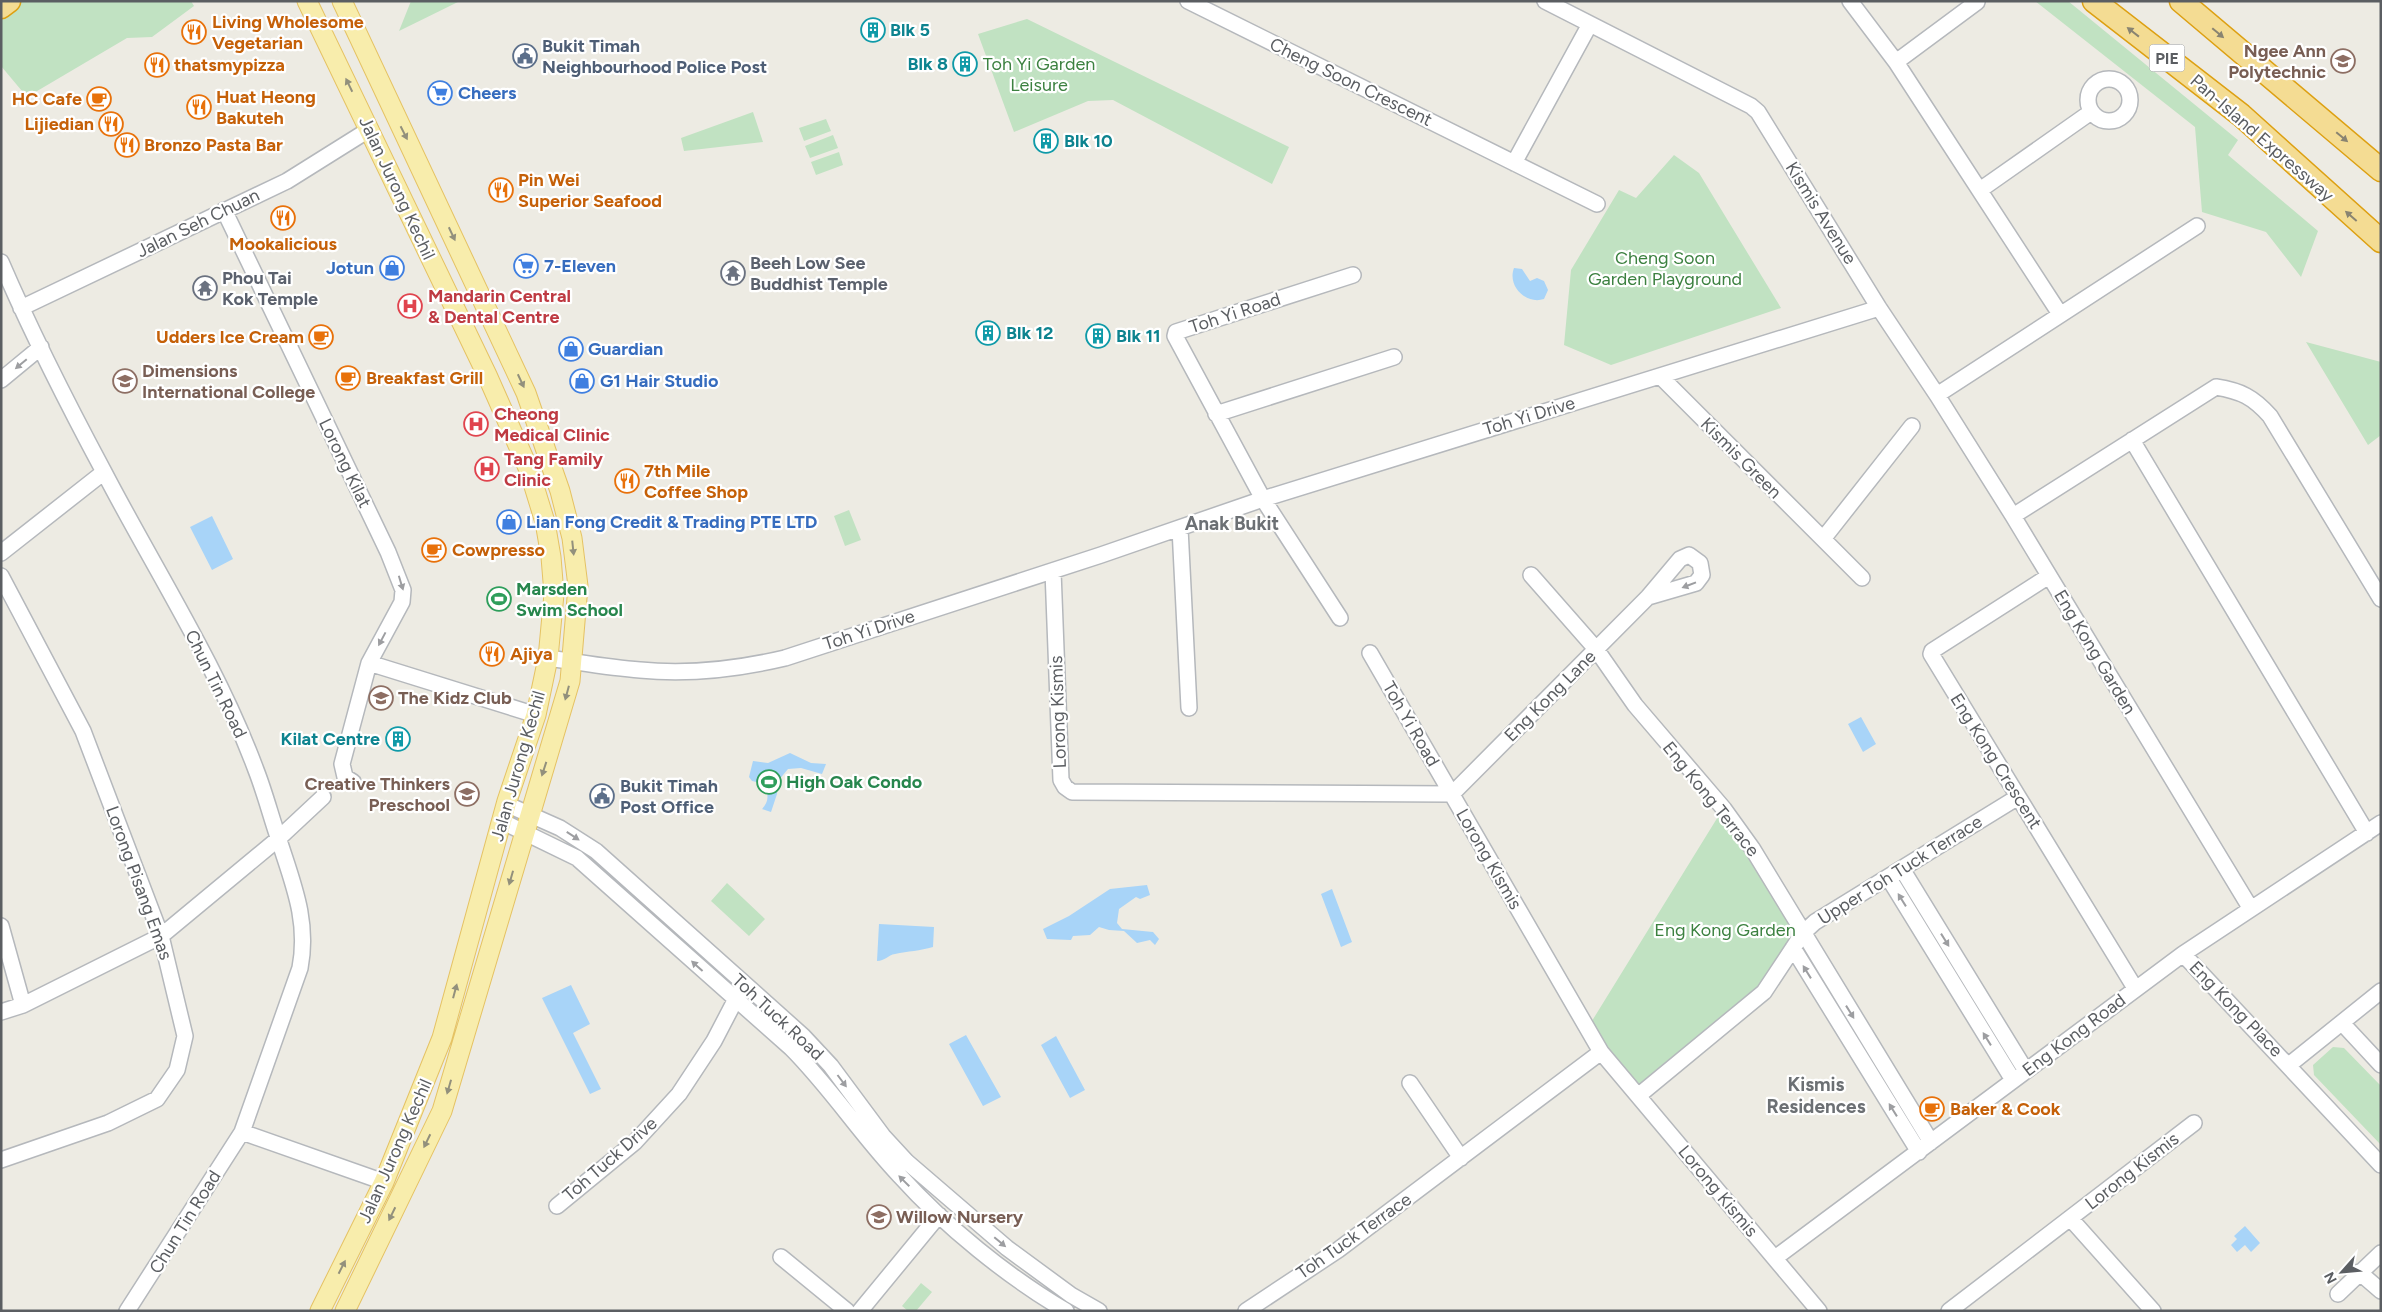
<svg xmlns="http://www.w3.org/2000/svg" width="2382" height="1312" viewBox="0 0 2382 1312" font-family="Figtree,sans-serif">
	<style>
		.green { fill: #c1e2c2 }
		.water { fill: #a8d4f8 }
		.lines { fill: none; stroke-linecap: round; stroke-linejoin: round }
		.minor-casing { stroke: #b5b8bc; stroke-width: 18 }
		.major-casing { stroke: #e5c263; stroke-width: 21 }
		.highway-casing { stroke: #dda012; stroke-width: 25 }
		.minor { stroke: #fff; stroke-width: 15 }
		.major { stroke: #f8edac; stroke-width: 19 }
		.highway { stroke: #f4dc93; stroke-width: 22 }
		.oneway { fill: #898471 }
		.oneway2 { fill: #92907c }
		.oneway3 { fill: #9d9ea1 }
		.labels { text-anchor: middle; stroke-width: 4.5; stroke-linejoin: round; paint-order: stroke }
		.shield { fill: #fff; stroke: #8c8e91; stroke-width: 1 }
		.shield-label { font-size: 16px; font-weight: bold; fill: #5b5e62 }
		.food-label { font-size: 18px; font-weight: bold; fill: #c56008; stroke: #fff; text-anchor: start }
		.culture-label { font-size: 18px; font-weight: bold; fill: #0d838f; stroke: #fff; text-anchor: start }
		.service-label { font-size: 18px; font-weight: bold; fill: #4e5e75; stroke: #fff; text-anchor: start }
		.education-label { font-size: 18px; font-weight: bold; fill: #785e54; stroke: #fff; text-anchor: start }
		.park-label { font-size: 18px; fill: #3c8140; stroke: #fff }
		.street-label { font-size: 18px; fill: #5b5e62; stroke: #fff }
		.shop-label { font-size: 18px; font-weight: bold; fill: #366cbe; stroke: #fff; text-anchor: start }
		.worship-label { font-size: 18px; font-weight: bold; fill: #5b616d; stroke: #fff; text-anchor: start }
		.health-label { font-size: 18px; font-weight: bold; fill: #be3a42; stroke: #fff; text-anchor: start }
		.leisure-label { font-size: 18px; font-weight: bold; fill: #27864d; stroke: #fff; text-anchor: start }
		.neighbourhood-label { font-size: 19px; font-weight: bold; fill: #6c7074; stroke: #fff }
	</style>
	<rect width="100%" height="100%" fill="#edebe3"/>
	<!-- green -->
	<path class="green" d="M16 1H191L194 6 152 37 127 38 27 97 1 66V12Z
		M411 1H460L399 31Z
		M2035 1H2068L2238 140 2228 155 2318 231 2301 277 2266 232 2202 212 2195 127Z
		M1027 19 1289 147 1272 184 1113 100 1088 101 1014 132 978 34Z
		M753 112 763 142 684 151 681 138Z
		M826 119 831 131 804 141 799 128Z
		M833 135 838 148 810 158 805 146Z
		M839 152 843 165 816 175 811 162Z
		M1674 155 1699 173 1781 308 1611 365 1564 345 1571 270 1619 190 1636 198Z
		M2306 342 2381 362V435L2368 445Z
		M849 510 861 540 845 546 834 516Z
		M1724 807 1803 932 1766 987 1638 1095 1587 1029Z
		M727 883 765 919 749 936 711 901Z
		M2333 1047 2344 1048 2381 1086V1145L2314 1075 2313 1065Z
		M921 1283 932 1292 916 1311H908L902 1306Z"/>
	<!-- water -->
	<path class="water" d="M1514 268 1522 269 1530 281 1537 278 1544 281 1548 290 1544 299C1526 305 1507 286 1514 268Z
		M212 516 233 559 212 570 190 527Z
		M1861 717 1876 744 1863 752 1848 724Z
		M790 753 811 763 826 764 822 774 801 768 788 769 778 781 777 794 771 812 762 809C770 801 769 791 761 783L752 781 749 777 753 761 768 763Z
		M1147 885 1150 895 1140 899 1136 897 1119 909 1117 923 1122 929 1153 932 1159 939 1155 945 1150 940 1137 943 1124 931 1109 930 1099 927 1090 935 1073 936 1071 940 1047 939 1043 929 1069 916 1110 889Z
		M1332 889 1352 942 1341 947 1321 894Z
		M879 924 934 927 933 947C920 951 908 951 895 954 888 955 885 961 877 961Z
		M571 985 590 1024 573 1033 601 1089 590 1094 542 998Z
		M966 1035 1001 1097 983 1106 949 1044Z
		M1056 1036 1085 1090 1070 1098 1041 1045Z
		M2245 1226 2260 1243 2251 1252 2245 1245 2237 1252 2231 1245 2237 1239 2234 1236Z"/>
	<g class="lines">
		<!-- minor casing -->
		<g class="minor-casing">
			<path id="minor" d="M1188 1 1597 204
				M1545 1 1751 106 1758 112 1879 308 1937 395 2013 516 2251 909
				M1850 1 1896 62 2060 314
				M1896 62 1977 2
				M2088 100a21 21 0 1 1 42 0a21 21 0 1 1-42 0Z
				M1514 163 1590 24
				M1980 190 2091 112
				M224 210 388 552 403 590 402 602 369 663 342 764 345 777 353 782
				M1 262C32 334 67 403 104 472 155 570 217 665 256 770 265 793 271 817 279 840 293 884 309 921 300 968L242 1132 127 1311
				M21 308 287 181 370 129
				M1660 376 1862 578
				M1 380 41 347
				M1937 395 2197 226
				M1216 414 1394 357
				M2132 440 2367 833
				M2013 516 2216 387C2241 391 2253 397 2270 416L2381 599
				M1180 528 1189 708
				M1823 539 1912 426
				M1 553 104 472
				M1053 571 1061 780 1065 787 1072 792 1452 794
				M1531 575 1596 649 1635 705 1724 809 1752 848 1931 1142
				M1 576 83 731 161 936 185 1036 177 1070 157 1099 108 1123 1 1160
				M2049 576 1932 651 1931 654 2135 988
				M1340 618 1263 499 1175 336 1176 332 1353 275
				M1370 653 1601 1052 1819 1311
				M548 658C578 662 609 668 640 670 689 675 738 669 785 658L1101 555 1263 499 1879 308
				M369 663 536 715
				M1452 794 1648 597 1680 559 1689 555 1700 563 1702 575 1696 583 1648 597
				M506 804 560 828 596 851 803 1036 831 1066 883 1136 907 1162 1007 1248 1071 1295 1099 1311
				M501 821 577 858 791 1048C831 1088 861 1135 900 1176 945 1226 1008 1277 1066 1311
				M1902 869 2026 1071
				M1888 877 2013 1080
				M1 926 23 1005
				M1793 948 1919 1152
				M2183 954 2381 1165
				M1 1012 23 1005 161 936 278 839 323 797
				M2342 1023 2381 1065
				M2289 1065 2381 991
				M1410 1083 1461 1158
				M1638 1096 1764 992 1803 933 1815 922 2018 797
				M242 1132 384 1182
				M557 1206 635 1142 679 1094 714 1041 739 993
				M2070 1218 2153 1311
				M781 1257 847 1311
				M1775 1258 2183 954 2381 823
				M2359 1272 2381 1291
				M2338 1294 2381 1253
				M860 1311 939 1215
				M1246 1311 1338 1250 1601 1052
				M1949 1311 2194 1123"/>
		</g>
		<!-- major casing -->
		<g class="major-casing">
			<path id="major" d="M307 1 487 375 529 470 545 522 551 557 554 594 548 658 536 715 507 801 442 1038 384 1182 320 1311
				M342 1 526 393 560 491 572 538 578 586 570 681 442 1111 345 1311"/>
		</g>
		<!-- highway casing -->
		<g class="highway-casing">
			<path id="highway" d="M2094 1 2241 115 2381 241
				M2181 1 2381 170
				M1 7 9 1"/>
		</g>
		<!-- minor -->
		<use href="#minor" class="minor"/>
		<!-- major -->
		<use href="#major" class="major"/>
		<!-- highway -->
		<use href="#highway" class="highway"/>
	</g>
	<!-- one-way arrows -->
	<defs><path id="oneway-solid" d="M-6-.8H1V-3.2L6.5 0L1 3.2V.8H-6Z" transform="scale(1.25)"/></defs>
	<g class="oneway">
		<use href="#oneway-solid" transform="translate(2133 32) rotate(-142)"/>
		<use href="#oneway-solid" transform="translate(2218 33) rotate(40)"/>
		<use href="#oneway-solid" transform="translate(2342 137) rotate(40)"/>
		<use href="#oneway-solid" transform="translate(2351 216) rotate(-139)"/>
	</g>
	<g class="oneway2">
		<use href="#oneway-solid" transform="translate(349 85) rotate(-116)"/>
		<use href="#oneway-solid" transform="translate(404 133) rotate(63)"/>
		<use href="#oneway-solid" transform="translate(452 234) rotate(65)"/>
		<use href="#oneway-solid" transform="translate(521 381) rotate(65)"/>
		<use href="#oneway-solid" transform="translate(573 548) rotate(84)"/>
		<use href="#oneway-solid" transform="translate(567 693) rotate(105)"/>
		<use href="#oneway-solid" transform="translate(544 769) rotate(108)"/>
		<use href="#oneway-solid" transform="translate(511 878) rotate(106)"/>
		<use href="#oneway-solid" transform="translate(455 991) rotate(-75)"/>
		<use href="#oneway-solid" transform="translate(449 1087) rotate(106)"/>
		<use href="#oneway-solid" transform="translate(427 1141) rotate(116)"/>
		<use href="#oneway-solid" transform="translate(392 1214) rotate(116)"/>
		<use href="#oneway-solid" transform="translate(342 1267) rotate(-63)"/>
	</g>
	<g class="oneway3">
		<use href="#oneway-solid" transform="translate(21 364) rotate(140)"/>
		<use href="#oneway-solid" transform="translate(401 583) rotate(73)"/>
		<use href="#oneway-solid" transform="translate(1689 585) rotate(159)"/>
		<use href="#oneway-solid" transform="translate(382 639) rotate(118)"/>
		<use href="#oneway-solid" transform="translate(573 836) rotate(33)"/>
		<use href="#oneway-solid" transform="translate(1902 900) rotate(-122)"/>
		<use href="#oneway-solid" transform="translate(1945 940) rotate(58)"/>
		<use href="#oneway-solid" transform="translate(697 966) rotate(-138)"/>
		<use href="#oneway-solid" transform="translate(1807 972) rotate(-122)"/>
		<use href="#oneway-solid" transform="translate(1850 1012) rotate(58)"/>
		<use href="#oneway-solid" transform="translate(1987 1039) rotate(-122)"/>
		<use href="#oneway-solid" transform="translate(842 1081) rotate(53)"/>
		<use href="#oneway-solid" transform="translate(1893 1110) rotate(-122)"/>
		<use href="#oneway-solid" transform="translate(904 1181) rotate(-135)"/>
		<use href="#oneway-solid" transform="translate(1000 1242) rotate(40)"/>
	</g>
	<!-- icons -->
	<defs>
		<g id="building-ring" transform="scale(1.25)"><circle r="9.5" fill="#fff" stroke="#0f9aa8" stroke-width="1.5"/><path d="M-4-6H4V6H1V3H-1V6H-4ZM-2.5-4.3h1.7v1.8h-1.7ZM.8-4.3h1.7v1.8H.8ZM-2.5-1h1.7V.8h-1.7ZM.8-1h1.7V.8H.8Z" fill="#0f9aa8"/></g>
		<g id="restaurant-ring" transform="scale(1.25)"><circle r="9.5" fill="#fff" stroke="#e8710a" stroke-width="1.5"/><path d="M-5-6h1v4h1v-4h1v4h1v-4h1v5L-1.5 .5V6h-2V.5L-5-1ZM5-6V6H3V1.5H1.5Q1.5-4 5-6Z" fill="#e8710a"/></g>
		<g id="civic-ring" transform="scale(1.25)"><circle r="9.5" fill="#fff" stroke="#5c6f8a" stroke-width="1.5"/><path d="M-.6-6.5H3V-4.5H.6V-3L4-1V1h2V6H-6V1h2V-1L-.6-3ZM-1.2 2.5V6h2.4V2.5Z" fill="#5c6f8a"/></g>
		<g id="university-ring" transform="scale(1.25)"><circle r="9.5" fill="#fff" stroke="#8d6e63" stroke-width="1.5"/><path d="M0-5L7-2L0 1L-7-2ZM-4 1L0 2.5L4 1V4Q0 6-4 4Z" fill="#8d6e63"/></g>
		<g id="supermarket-ring" transform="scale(1.25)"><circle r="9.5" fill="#fff" stroke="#3f7fe0" stroke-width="1.5"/><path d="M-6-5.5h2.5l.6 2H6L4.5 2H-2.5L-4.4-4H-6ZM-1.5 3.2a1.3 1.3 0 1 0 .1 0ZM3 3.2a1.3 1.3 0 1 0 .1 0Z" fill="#3f7fe0"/></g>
		<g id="cafe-ring" transform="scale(1.25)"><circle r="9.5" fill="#fff" stroke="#e8710a" stroke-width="1.5"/><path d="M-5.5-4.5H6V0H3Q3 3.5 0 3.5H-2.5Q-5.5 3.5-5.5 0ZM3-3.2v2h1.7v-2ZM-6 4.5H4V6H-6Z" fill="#e8710a"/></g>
		<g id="shop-ring" transform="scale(1.25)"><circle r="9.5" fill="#fff" stroke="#3f7fe0" stroke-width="1.5"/><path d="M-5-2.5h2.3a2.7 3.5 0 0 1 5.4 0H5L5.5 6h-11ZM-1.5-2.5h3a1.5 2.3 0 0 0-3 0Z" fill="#3f7fe0"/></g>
		<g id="temple-ring" transform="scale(1.25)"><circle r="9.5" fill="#fff" stroke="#6b7280" stroke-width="1.5"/><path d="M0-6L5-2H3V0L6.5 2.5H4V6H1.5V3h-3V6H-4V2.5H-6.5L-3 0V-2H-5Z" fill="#6b7280"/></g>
		<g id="hospital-ring" transform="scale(1.25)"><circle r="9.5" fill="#fff" stroke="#e0444e" stroke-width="1.5"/><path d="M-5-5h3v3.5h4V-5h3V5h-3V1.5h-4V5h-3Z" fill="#e0444e"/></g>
		<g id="stadium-ring" transform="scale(1.25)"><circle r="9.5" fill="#fff" stroke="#2e9e5b" stroke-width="1.5"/><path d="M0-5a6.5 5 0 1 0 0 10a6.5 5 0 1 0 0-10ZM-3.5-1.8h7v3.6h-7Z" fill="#2e9e5b"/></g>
		<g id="school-ring" transform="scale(1.25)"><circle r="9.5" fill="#fff" stroke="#8d6e63" stroke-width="1.5"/><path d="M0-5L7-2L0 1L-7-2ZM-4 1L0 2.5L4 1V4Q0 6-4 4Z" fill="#8d6e63"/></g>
	</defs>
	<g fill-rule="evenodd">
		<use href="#building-ring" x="873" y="30"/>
		<use href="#restaurant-ring" x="194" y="32"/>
		<use href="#civic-ring" x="525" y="56"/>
		<use href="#university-ring" x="2343" y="61"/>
		<use href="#building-ring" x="965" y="64"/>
		<use href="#restaurant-ring" x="157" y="65"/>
		<use href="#supermarket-ring" x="440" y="93"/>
		<use href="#cafe-ring" x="99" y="99"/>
		<use href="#restaurant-ring" x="199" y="107"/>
		<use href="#restaurant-ring" x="111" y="124"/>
		<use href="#building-ring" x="1046" y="141"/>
		<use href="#restaurant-ring" x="127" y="145"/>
		<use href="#restaurant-ring" x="501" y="190"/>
		<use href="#restaurant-ring" x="283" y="218"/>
		<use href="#supermarket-ring" x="526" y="266"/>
		<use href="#shop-ring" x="392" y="268"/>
		<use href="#temple-ring" x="733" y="273"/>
		<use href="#temple-ring" x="205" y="288"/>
		<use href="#hospital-ring" x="410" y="306"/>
		<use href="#building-ring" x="988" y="333"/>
		<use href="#building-ring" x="1098" y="336"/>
		<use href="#cafe-ring" x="321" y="337"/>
		<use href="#shop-ring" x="571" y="349"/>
		<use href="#cafe-ring" x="348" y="378"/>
		<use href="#university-ring" x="125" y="381"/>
		<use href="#shop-ring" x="582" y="381"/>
		<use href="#hospital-ring" x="476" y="424"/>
		<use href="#hospital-ring" x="487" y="469"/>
		<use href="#restaurant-ring" x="627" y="481"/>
		<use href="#shop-ring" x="509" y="522"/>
		<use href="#cafe-ring" x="434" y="550"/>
		<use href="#stadium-ring" x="499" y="599"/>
		<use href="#restaurant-ring" x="492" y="654"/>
		<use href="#school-ring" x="381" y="698"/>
		<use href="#building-ring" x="398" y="739"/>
		<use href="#stadium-ring" x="769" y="782"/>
		<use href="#school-ring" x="467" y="794"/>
		<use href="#civic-ring" x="602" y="796"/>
		<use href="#cafe-ring" x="1932" y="1109"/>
		<use href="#school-ring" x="879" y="1217"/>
	</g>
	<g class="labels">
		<!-- shield labels -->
		<rect class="shield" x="2149.5" y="44.5" width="35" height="27" rx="4"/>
		<g class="shield-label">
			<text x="2167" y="64">PIE</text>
		</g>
		<!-- food labels -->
		<g class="food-label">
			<text x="212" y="28">Living Wholesome<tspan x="212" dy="21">Vegetarian</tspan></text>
			<text x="174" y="71">thatsmypizza</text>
			<text x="216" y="103">Huat Heong<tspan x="216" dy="21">Bakuteh</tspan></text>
			<text x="82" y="105" text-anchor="end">HC Cafe</text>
			<text x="94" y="130" text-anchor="end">Lijiedian</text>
			<text x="144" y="151">Bronzo Pasta Bar</text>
			<text x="518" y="186">Pin Wei<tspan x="518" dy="21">Superior Seafood</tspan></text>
			<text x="283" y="250" text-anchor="middle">Mookalicious</text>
			<text x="304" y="343" text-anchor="end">Udders Ice Cream</text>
			<text x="366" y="384">Breakfast Grill</text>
			<text x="644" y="477">7th Mile<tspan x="644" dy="21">Coffee Shop</tspan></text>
			<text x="452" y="556">Cowpresso</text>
			<text x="510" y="660">Ajiya</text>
			<text x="1950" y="1115">Baker &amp; Cook</text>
		</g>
		<!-- culture labels -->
		<g class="culture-label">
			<text x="890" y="36">Blk 5</text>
			<text x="948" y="70" text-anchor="end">Blk 8</text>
			<text x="1064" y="147">Blk 10</text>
			<text x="1006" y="339">Blk 12</text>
			<text x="1116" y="342">Blk 11</text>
			<text x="380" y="745" text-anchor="end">Kilat Centre</text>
		</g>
		<!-- service labels -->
		<g class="service-label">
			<text x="542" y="52">Bukit Timah<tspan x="542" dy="21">Neighbourhood Police Post</tspan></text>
			<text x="620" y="792">Bukit Timah<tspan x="620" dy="21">Post Office</tspan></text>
		</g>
		<!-- education labels -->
		<g class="education-label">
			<text x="2326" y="57" text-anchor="end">Ngee Ann<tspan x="2326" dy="21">Polytechnic</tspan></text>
			<text x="142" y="377">Dimensions<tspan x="142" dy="21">International College</tspan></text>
			<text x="398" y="704">The Kidz Club</text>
			<text x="450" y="790" text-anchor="end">Creative Thinkers<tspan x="450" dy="21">Preschool</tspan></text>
			<text x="896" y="1223">Willow Nursery</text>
		</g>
		<!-- park labels -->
		<g class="park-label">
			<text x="1039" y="70">Toh Yi Garden<tspan x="1039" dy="21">Leisure</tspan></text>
			<text x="1665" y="264">Cheng Soon<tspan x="1665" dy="21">Garden Playground</tspan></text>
			<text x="1725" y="936">Eng Kong Garden</text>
		</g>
		<!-- street labels -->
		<g class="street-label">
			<text transform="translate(1351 82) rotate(26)" y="6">Cheng Soon Crescent</text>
			<text transform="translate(2262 138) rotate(41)" y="6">Pan-Island Expressway</text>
			<text transform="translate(397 188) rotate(65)" y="6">Jalan Jurong Kechil</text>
			<text transform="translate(1821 213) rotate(58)" y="6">Kismis Avenue</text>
			<text transform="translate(198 223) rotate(-26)" y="6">Jalan Seh Chuan</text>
			<text transform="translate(1235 313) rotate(-18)" y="6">Toh Yi Road</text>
			<text transform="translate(1529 416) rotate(-17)" y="6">Toh Yi Drive</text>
			<text transform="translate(1741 458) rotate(45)" y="6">Kismis Green</text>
			<text transform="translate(345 463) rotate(64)" y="6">Lorong Kilat</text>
			<text transform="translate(869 630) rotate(-18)" y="6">Toh Yi Drive</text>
			<text transform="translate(2095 652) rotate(59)" y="6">Eng Kong Garden</text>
			<text transform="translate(216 684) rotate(64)" y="6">Chun Tin Road</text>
			<text transform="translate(1550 696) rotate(-45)" y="6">Eng Kong Lane</text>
			<text transform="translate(1058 712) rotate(-92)" y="6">Lorong Kismis</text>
			<text transform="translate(1411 724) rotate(60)" y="6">Toh Yi Road</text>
			<text transform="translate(1996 761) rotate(58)" y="6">Eng Kong Crescent</text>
			<text transform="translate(518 766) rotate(-74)" y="6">Jalan Jurong Kechil</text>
			<text transform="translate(1711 799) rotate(51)" y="6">Eng Kong Terrace</text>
			<text transform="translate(1489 859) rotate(60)" y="6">Lorong Kismis</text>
			<text transform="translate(1900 870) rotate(-32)" y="6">Upper Toh Tuck Terrace</text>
			<text transform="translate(139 883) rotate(70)" y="6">Lorong Pisang Emas</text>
			<text transform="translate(2236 1009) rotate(46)" y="6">Eng Kong Place</text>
			<text transform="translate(778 1017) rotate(43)" y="6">Toh Tuck Road</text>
			<text transform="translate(2074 1035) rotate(-37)" y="6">Eng Kong Road</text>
			<text transform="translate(395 1151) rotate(-66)" y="6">Jalan Jurong Kechil</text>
			<text transform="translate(610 1159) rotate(-41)" y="6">Toh Tuck Drive</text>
			<text transform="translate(2132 1171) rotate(-38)" y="6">Lorong Kismis</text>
			<text transform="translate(1718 1191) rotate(50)" y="6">Lorong Kismis</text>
			<text transform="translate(185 1222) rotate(-58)" y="6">Chun Tin Road</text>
			<text transform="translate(1354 1236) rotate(-35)" y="6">Toh Tuck Terrace</text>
		</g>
		<!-- shop labels -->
		<g class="shop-label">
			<text x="458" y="99">Cheers</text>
			<text x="544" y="272">7-Eleven</text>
			<text x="374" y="274" text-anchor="end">Jotun</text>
			<text x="588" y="355">Guardian</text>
			<text x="600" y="387">G1 Hair Studio</text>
			<text x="526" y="528">Lian Fong Credit &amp; Trading PTE LTD</text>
		</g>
		<!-- worship labels -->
		<g class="worship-label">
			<text x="750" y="269">Beeh Low See<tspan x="750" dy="21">Buddhist Temple</tspan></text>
			<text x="222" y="284">Phou Tai<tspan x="222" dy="21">Kok Temple</tspan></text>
		</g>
		<!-- health labels -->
		<g class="health-label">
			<text x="428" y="302">Mandarin Central<tspan x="428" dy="21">&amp; Dental Centre</tspan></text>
			<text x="494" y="420">Cheong<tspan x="494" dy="21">Medical Clinic</tspan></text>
			<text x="504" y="465">Tang Family<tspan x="504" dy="21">Clinic</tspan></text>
		</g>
		<!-- leisure labels -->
		<g class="leisure-label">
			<text x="516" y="595">Marsden<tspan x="516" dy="21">Swim School</tspan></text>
			<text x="786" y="788">High Oak Condo</text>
		</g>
		<!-- neighbourhood labels -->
		<g class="neighbourhood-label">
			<text x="1232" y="530">Anak Bukit</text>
			<text x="1816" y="1091">Kismis<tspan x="1816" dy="22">Residences</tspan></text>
		</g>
	</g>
	<!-- border -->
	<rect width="2382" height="1312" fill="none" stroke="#5b5e62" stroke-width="5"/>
	<!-- north arrow -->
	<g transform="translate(2342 1272) rotate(243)" stroke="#ffffff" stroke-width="4" paint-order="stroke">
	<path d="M0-4L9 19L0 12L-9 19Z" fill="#5b5e62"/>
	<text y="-8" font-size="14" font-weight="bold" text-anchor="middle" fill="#5b5e62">N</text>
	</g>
</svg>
